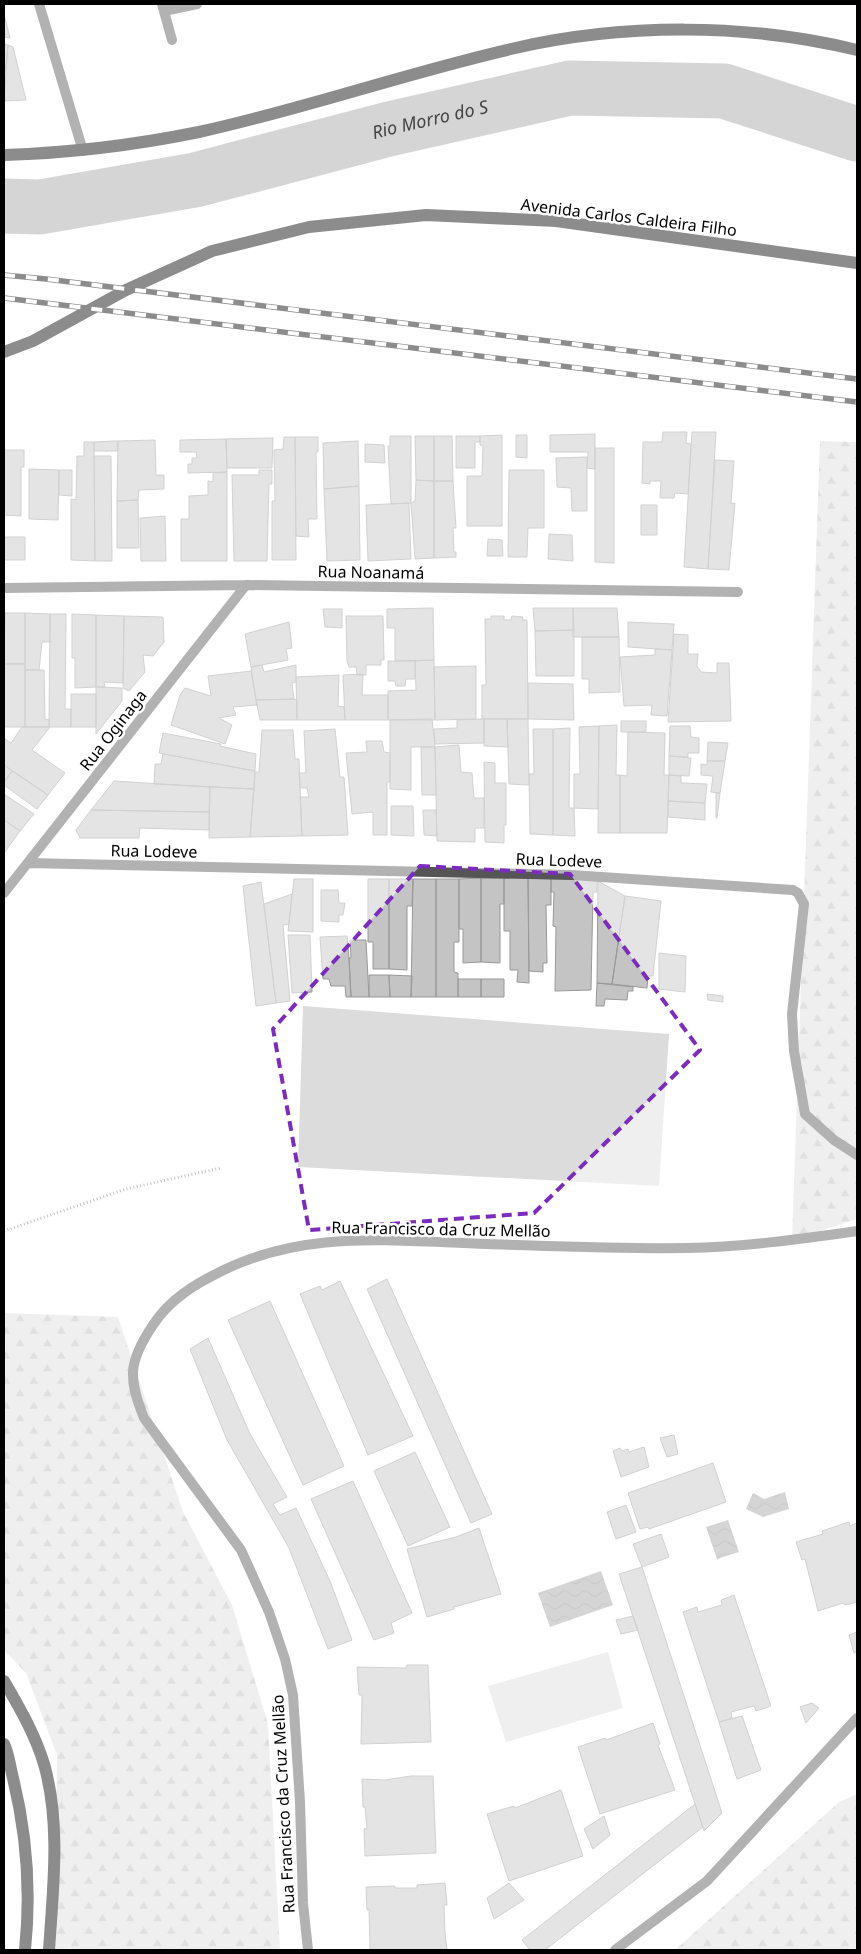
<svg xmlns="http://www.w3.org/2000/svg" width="861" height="1954" viewBox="0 0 861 1954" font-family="'Noto Sans',sans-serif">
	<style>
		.forest { fill: url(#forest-firs) }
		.pitch { fill: #dcdcdc }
		.water { fill: url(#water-waves) }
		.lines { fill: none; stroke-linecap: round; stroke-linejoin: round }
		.river { stroke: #a3a3a3; stroke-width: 55 }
		.building { fill: #c4c4c4; stroke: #999 }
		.path { stroke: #777; stroke-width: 3; stroke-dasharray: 1 2.5; stroke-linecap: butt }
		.service { stroke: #555; stroke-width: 10 }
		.minor { stroke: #555; stroke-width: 10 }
		.primary { stroke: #000; stroke-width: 12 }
		.rail-casing { stroke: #000; stroke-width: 5.5 }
		.rail { stroke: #fff; stroke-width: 4; stroke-dasharray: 11; stroke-linecap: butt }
		.marked { fill: none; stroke: #7b2cbf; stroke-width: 4; stroke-dasharray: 10 6; stroke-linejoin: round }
		.labels { text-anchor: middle; stroke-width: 5; stroke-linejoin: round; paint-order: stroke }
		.street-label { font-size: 16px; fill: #000; stroke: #fff }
		.water-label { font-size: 18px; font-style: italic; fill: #444; stroke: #fff }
	</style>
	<defs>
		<pattern id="forest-firs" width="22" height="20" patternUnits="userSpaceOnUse" patternTransform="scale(1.25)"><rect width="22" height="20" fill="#dcdcdc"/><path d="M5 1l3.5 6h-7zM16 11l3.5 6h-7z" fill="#bbb"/></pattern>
		<pattern id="water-waves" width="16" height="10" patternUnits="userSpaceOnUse" patternTransform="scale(1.25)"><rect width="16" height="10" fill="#a3a3a3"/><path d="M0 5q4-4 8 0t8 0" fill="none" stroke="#8b8b8b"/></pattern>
	</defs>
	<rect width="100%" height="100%" fill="#fff"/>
	<!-- forest -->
	<path class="forest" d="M820 441 857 442V1219L792 1240Z
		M4 1313 118 1317 183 1512 232 1605 268 1724 280 1950H55L57 1755 26 1673 4 1650Z
		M857 1794V1950H675L839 1802Z"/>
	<!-- pitch -->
	<path class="pitch" d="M303 1006 669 1034 659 1186 298 1167Z
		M608 1652 623 1708 506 1742 488 1686Z"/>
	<!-- water -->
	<path class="water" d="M785 1492 789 1509 763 1517 746 1509 753 1493 764 1499Z
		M728 1520 739 1552 717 1559 706 1527Z
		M601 1571 613 1605 550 1627 538 1593Z"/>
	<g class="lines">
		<!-- river -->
		<path class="river" id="s1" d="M4 206 40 207 195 180 389 129 570 88 724 91 857 134"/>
	</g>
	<!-- building -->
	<path class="building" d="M4 10V14L10 38 4 37Z
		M4 44 8 45 4 82Z
		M8 45 13 47 26 100 4 101Z
		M663 432H687L686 443 691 444 688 494 675 493 674 498H660L661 481H650V484L642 483 643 442H662Z
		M692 432H716L708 569 684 567Z
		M595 434V469L587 468 588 452H550V435Z
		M502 435V526H467V476H482L483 446 480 445V436Z
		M516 435H527V458L516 457Z
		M390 436H411V503L391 504 388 446H390Z
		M415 436H434V481L416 480Z
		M434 436H452L453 481H434Z
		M456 436H480V442H475V468H456Z
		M284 437H295L296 560H272V501H275L274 450 283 449Z
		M295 437H318V452H316L317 519H308L309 537 296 536Z
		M273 438 272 468H227L226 439Z
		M226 439 227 472 188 473V464H192V458H197L196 452H180V440Z
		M155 440 156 475H164V489L139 490 138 500 117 501 118 441Z
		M115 441H118L117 451H94V442Z
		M358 441 359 486 324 489 323 443Z
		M84 442H94L95 561 71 560V499L76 500 77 456H84Z
		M365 444 384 445 385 463 365 462Z
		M595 448H614V563L595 562Z
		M4 450H24V467H21V516L4 515Z
		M94 456H111L112 561H95Z
		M587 457V511H572L571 488 557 487 556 458Z
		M715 460 734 461 731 504 735 503 729 570 708 569Z
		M29 469 59 470 58 520 29 519Z
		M59 470H72V496L59 495Z
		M259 470H272V484H269L267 561H234L232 475H259Z
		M509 470H544V528H528L527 557H508Z
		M227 472V561H181V519H189V496L208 495V481L213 482V473Z
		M416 480 434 481V558L415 559 411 503 415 501Z
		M434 481H453L456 528H453L454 552H456V557L434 558Z
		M359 486 360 560 327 561 324 489Z
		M138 500 139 548H117V501Z
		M409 503 411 559 368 561 366 505Z
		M641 505H657V535H641Z
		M165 516 166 561H141L140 518Z
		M549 534 572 535 573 561 548 559Z
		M4 537H25V560H4Z
		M488 539 502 540 503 556H487Z
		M433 608 434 660 395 661V628H387V609Z
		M533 608H573L574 630 535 631Z
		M573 608H617L619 637H573Z
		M323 609H342V628L325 627Z
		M5 613H25V664H4Z
		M25 613 50 614V642H42L39 670H25Z
		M50 614H66L65 709H71V727H49Z
		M72 614 96 615V687L75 688V658H72Z
		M96 615 124 616 123 683 104 682 105 687H96Z
		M124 616 163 617 164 642 153 656 143 655 145 672 129 691 123 688Z
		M346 616H383L384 660H381V665H366V675H357L356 667H349L347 661Z
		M491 616H504V620H511L512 616 523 617 522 620H527L528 719H482V685H486L485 619H491Z
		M289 622 292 648 286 649 288 660 251 667 245 634Z
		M628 622 674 624 672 650 628 647Z
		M574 630V676H536L535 631Z
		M674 634 688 635V654H698L697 666 701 672 717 673V663H729L731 721 668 722Z
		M582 637H619L620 692 589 693V679H582Z
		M655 649 672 650 667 716 651 715 652 705 624 706 620 657 655 655Z
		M434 660 435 720H388V691L416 690 415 661Z
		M388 661H415V679H406L405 686H396L395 681H388Z
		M4 664H25V727H4Z
		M262 665 264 672 296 665V682L292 683 294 699 256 700 251 667Z
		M476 666V719L435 720 434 667Z
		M25 670H44L45 719 49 720V727H25Z
		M251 671 257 705 233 707 236 715 219 718 232 725 225 744 171 725 180 695 185 688 211 696 208 676Z
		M363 674 362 695H388V720H345L343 675Z
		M339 675 338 706 344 707 345 720H297L296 677Z
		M528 683 573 684 574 720 528 719Z
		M96 687 122 688V701L96 734Z
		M71 694H96V727H71Z
		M294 699 297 700V720H260L256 700Z
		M432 719 435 747H411V790L390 789V720Z
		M484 719V743L435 744 434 729 457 728V720Z
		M484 719H507L508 747 484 746Z
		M507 719H528L529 785 509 784Z
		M621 721H646V732H621Z
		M617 725 616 775H620V833H598L599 726Z
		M599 726 598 809 574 808V774H580L579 727Z
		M670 726H690L691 737 699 738V753H688V757L669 756Z
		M22 727H50L32 750 65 773 48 795 4 765V738L11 743Z
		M570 728 569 808H574L575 836 553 835V729Z
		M335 729 340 777H344L348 835 302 836 300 797H309L307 788H300L299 773H306L304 731Z
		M533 729H553V835L530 834 529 774H534Z
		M262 730H293L295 759H299L302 836 250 837 255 772H259Z
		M628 732 665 733 664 775H669L667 833H620V775L627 776Z
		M163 733 221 744 220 746 256 754 255 771 159 753Z
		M366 741H382L384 752 390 753V782H387V835H373V812L352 814 346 753 367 752Z
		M708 742 728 743 725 761H707Z
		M459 745 461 772 472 773 474 798H484V828H475V842L437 841 435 747Z
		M421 747H435L436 795H422Z
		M163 754 255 771 254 789 154 784 155 764H161Z
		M669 756 691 758 689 776 669 775Z
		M707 761H725L720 793 711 792 713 776 701 775V764L707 765Z
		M484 762 495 763V783H506V825H504V843L485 842Z
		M4 765 12 771 4 782Z
		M12 771 48 795 37 809 4 785V782Z
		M669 775 681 776V783L707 784 705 803 668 801Z
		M114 781 210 787 209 812 91 810Z
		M210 787 254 789 250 837 209 838Z
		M716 793H720L717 818H716Z
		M4 794 34 814 20 831 4 820Z
		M668 801 705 803V820L668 817Z
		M391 806H413L414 836 391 835Z
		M91 810 209 812V830L140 828 139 838H80L76 830Z
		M423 810H436L437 836 424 835Z
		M4 820 20 831 4 853Z
		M481 878V962L463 963V929H459V879Z
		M481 878H504V904H500V963L481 962Z
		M504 878H528L529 983 517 982 518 970H510V931H504Z
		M528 878H551V905H546L547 963H543V972L529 971Z
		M551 878 597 880V892H593L591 990 555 991 556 927 553 926 554 892H551Z
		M294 879H313V932L288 931Z
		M368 879H389V969H373V942H368Z
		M389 879H413L412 906H407V970L389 969Z
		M413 879H436V997H411Z
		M436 879H459V942H454V972L458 973V997H436Z
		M598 881 625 896 612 984 597 983Z
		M261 882 276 1003 256 1006 243 886Z
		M321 890H338L339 903H345L343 915H339V922L321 921Z
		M292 894 289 924 283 925 290 1001 276 1003 264 904Z
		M625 896 661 901 653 976H648L647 988 612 984Z
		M288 935H310L312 992 292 993Z
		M347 936 349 958 351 997H346L345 986H331L329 979H323L320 937Z
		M350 940H366L369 997H351L349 958H351Z
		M659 953 686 956 685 992 659 989Z
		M369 975H389L390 997H369Z
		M389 975 412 976 411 997H390Z
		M458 979H481V997H458Z
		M481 979H504V997H481Z
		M597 983 633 987V991H628L627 1000 605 999 604 1006H596Z
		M707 994 723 996V1002L708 1000Z
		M387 1279 492 1514 471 1523 367 1289Z
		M340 1281 413 1436 368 1455 300 1294 320 1286 322 1290Z
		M270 1301 344 1466 303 1485 228 1320Z
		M208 1338 250 1434 287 1497 273 1504 280 1515 296 1508 330 1581 352 1640 328 1649 289 1548 227 1440 190 1349Z
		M674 1435 678 1454 667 1457 660 1438Z
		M644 1447 649 1467 621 1477 613 1451 620 1448 622 1451 628 1449 629 1452Z
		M415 1452 450 1527 408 1546 374 1471Z
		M713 1463 726 1502 649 1529 648 1527 640 1529 628 1493Z
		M353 1481 412 1613 391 1623 394 1633 374 1640 311 1499Z
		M626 1505 636 1532 616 1539 607 1512Z
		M849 1522 850 1526 857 1523V1602L845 1605 843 1603 818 1611 805 1559 802 1560 796 1542 823 1534 822 1531Z
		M479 1528 501 1594 454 1607V1609L427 1617 407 1549 456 1537Z
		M661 1534 669 1557 642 1567 633 1544Z
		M642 1567 722 1813 704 1831 619 1574Z
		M734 1595 771 1706 756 1711 754 1706 731 1712 732 1718 719 1722 683 1612 697 1607 698 1612 722 1605 721 1600Z
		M633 1616 638 1630 621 1634 616 1620Z
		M857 1632V1652L854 1653 849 1635Z
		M407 1665H428L431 1742 361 1744 362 1695H359L357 1667 406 1668Z
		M812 1703 819 1708 806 1723 800 1707Z
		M742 1716 761 1770 737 1779 719 1722Z
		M653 1723 660 1744 658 1745 675 1790 600 1814 578 1747 605 1738 606 1740Z
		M411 1776H433L436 1853 365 1856 364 1829 367 1828 365 1807H363L362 1779 385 1780Z
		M561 1790 583 1856 509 1881 487 1814 514 1806 515 1808Z
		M695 1804 703 1827 545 1950H530L522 1940Z
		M604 1816 610 1835 593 1849 584 1829Z
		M445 1883 447 1905H444L445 1933 447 1950H370L369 1909 367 1910 366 1887 395 1886V1888H417V1885Z
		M509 1883 524 1900 494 1919 487 1898Z"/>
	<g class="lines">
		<!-- path -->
		<path class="path" d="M4 1231 126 1189 221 1168"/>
		<!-- service -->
		<path class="service" d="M39 4 83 151
			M164 11 197 4"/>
		<!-- minor -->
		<path class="minor" d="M162 4 172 40
			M4 588 246 585 738 592
			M28 863 572 875 793 890 798 893 804 904 792 1014 794 1051 805 1114 834 1140 857 1155
			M4 893 246 585
			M308 1950 303 1903 300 1802 293 1695 285 1659 269 1612 241 1550 144 1418C128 1378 128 1362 153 1325 167 1303 187 1289 210 1277 299 1228 389 1241 487 1244 553 1246 621 1249 687 1248 744 1247 801 1239 857 1231
			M615 1950 707 1881 857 1718"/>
		<!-- primary -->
		<path class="primary" d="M4 155C69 153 135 145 199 132 304 109 406 73 511 49 622 23 747 23 857 50
			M4 352 33 341 126 290 212 251 309 227 426 215 556 221 857 263
			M4 1681C19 1707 35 1734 44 1764 61 1823 53 1889 49 1950
			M4 1744C9 1754 10 1767 13 1778 27 1835 31 1892 25 1950"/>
		<!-- rail casing -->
		<g class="rail-casing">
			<path id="rail" d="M4 275 46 279 857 379
				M4 298 857 402"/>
		</g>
		<!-- rail -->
		<use href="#rail" class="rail"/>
	</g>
	<!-- marked area -->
	<path d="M0 0H861V1954H0ZM420 866 570 874 700 1050 534 1213 309 1230 273 1029Z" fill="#fff" fill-opacity=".55" fill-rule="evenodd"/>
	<path class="marked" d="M420 866 570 874 700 1050 534 1213 309 1230 273 1029Z"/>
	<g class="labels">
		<!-- street labels -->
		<g class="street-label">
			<text transform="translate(629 217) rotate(7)" y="6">Avenida Carlos Caldeira Filho</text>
			<text transform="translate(371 572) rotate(1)" y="6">Rua Noanamá</text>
			<text transform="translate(113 730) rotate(-52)" y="6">Rua Oginaga</text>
			<text transform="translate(154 851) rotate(1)" y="6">Rua Lodeve</text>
			<text transform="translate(559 860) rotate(2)" y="6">Rua Lodeve</text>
			<text transform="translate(441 1229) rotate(1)" y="6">Rua Francisco da Cruz Mellão</text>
			<text transform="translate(283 1804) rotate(-93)" y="6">Rua Francisco da Cruz Mellão</text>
		</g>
		<!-- water labels -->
		<g class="water-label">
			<text dy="6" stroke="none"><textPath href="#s1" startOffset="436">Rio Morro do S</textPath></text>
		</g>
	</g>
	<!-- border -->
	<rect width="861" height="1954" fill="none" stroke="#000000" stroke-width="10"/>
</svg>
